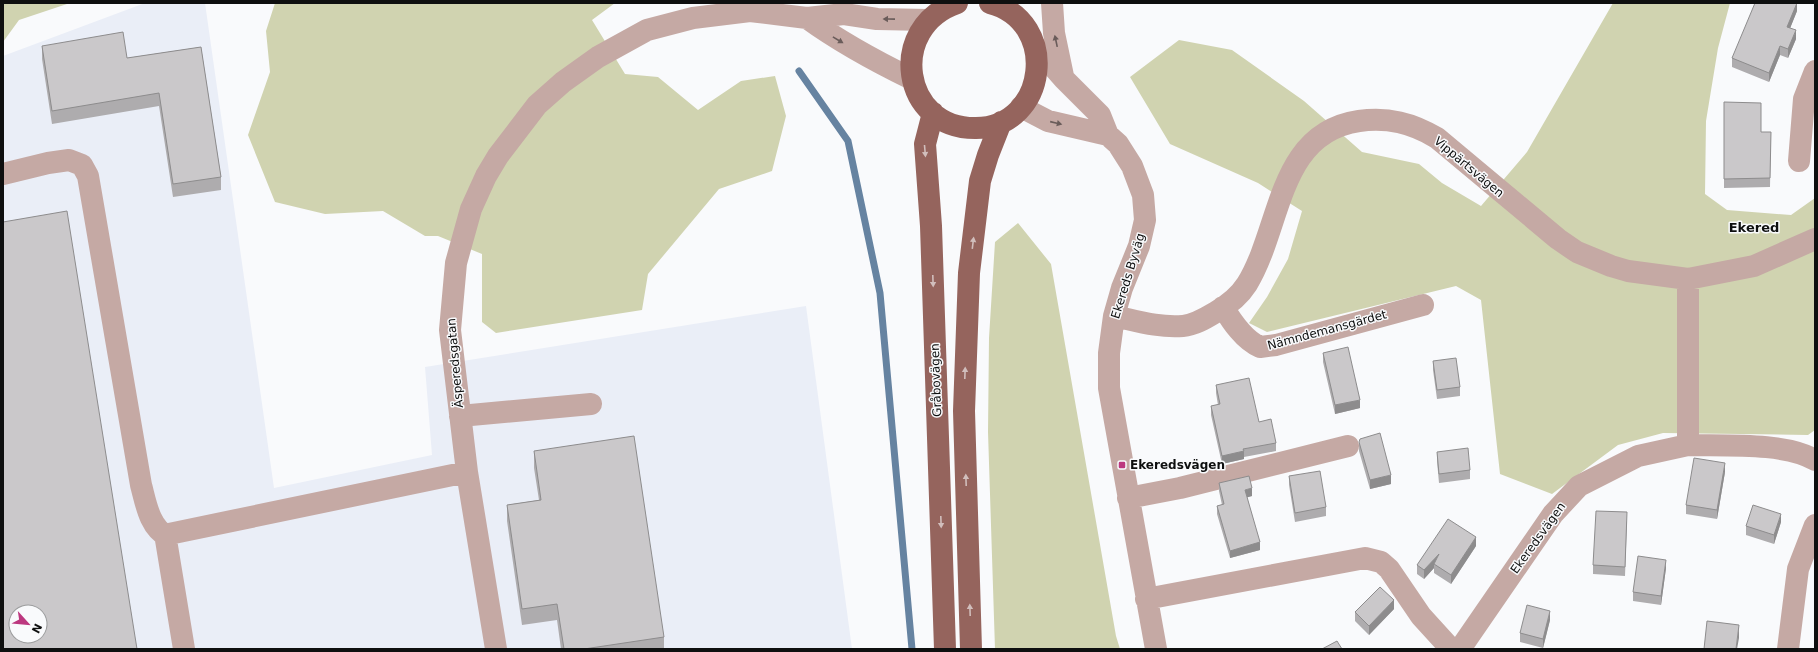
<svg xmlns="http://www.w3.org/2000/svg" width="1818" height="652" viewBox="0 0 1818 652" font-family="'DejaVu Sans',sans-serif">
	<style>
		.built { fill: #eaeef7; fill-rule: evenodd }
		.green { fill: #d0d3b0 }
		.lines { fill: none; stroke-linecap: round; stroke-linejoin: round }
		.stream { stroke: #6683a1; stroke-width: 7 }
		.minor { stroke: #c5a9a4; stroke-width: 22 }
		.major { stroke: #95645d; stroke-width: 22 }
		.wall { fill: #aeacae }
		.shaded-wall { fill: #8d8c8d }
		.building { fill: #cac8ca; stroke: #8d8c8d; fill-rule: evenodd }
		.oneway { fill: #6a5c5a }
		.oneway2 { fill: #d1bebc }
		.poi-dot { fill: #bc387f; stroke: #f9fafc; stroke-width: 1.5 }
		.labels { text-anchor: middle; stroke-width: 3; stroke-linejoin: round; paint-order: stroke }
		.street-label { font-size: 12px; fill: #0e0f0f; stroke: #f9fafc }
		.poi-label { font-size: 12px; font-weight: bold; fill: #0e0f0f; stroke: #f9fafc; text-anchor: start }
		.neighbourhood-label { font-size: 13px; font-weight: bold; fill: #0e0f0f; stroke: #f9fafc }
	</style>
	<rect width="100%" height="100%" fill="#f9fafc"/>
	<!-- built -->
	<path class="built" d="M145 3H205L274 488 432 455 425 367 806 306 852 649H3V56ZM16 612H40V636H16Z"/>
	<!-- green -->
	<path class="green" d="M3 3H70L19 20 3 42Z
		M275 3H615L592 20 625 74 658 77 698 110 741 81 775 76 786 116 772 171 719 189 648 274 642 310 496 333 482 322V254L438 236H425L383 211 325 214 275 202 248 135 270 72 266 31Z
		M1613 3H1730L1718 48 1706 121 1705 194 1727 210 1791 215 1815 198V430L1808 435 1663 433 1618 445 1552 494 1500 474 1481 300 1456 286 1267 332 1249 323 1267 297 1288 259 1302 211 1258 183 1170 144 1130 77 1179 40 1232 50 1304 101 1362 152 1419 164 1442 183 1481 206 1527 152Z
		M1018 223 1051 264 1116 636 1120 649H995L988 432 989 338 995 242Z"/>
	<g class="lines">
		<!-- stream -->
		<path class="stream" d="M799 71 848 141 880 293 912 649"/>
		<!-- minor -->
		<path class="minor" d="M1052 3 1054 33 1063 76
			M807 18C840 42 875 61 912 79
			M1035 46 1064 79 1100 115 1108 135 1118 144 1132 166 1143 195 1145 220 1139 246 1122 288 1114 316 1109 353V388L1156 649
			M1021 107 1048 121 1108 135
			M1799 161 1804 99 1815 71
			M3 174 48 163 69 160 82 165 88 176 141 485C146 503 149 527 168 537
			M1688 279V445C1722 446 1786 442 1815 460
			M1223 307C1232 322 1244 340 1260 347L1276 345 1423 305
			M1114 316C1137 321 1159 328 1183 326 1195 325 1206 318 1216 312 1228 305 1240 295 1247 284 1282 227 1277 133 1359 121 1388 117 1412 123 1437 138L1558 239 1577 252 1611 266 1628 271 1688 279 1754 266 1815 239
			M460 416 591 404
			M1128 498 1180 488 1348 446
			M1146 599 1365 558 1381 562 1389 569 1421 616 1451 649
			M184 649 166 540 169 534 467 472
			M496 649 467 472 450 330 456 263 471 209 486 176 498 156 537 105 563 82 598 57 647 30 693 18 750 11 807 18 844 14 877 19 928 20
			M1460 649 1553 514 1579 486 1638 456 1688 445
			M1788 649 1798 569 1815 525"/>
		<!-- major -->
		<path class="major" d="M957 3C887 27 901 129 976 128 1048 127 1060 21 990 3
			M933 113 925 144 931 226 945 649
			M971 649 964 411 969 273 980 181 988 155 1001 122"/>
	</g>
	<!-- wall -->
	<path class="wall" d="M1797 3V11L1790 28 1796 39 1788 58 1780 55 1769 82 1732 67V58Z
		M42 46 127 58 201 47 221 177V190L173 197 159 106 52 124 42 59Z
		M1724 102 1761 132H1771L1770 187 1724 188Z
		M1323 353 1360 408 1335 414 1323 362Z
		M1433 361 1460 387V396L1437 399 1433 370Z
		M1216 385 1259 422 1276 443V451L1244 457V459L1222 464 1211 415V406L1218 405 1216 393Z
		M1359 442 1391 484 1370 489 1359 451Z
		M534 451 664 637V649H561L557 620 522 625 507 521V505L539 500 534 468Z
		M1437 452 1470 470V479L1439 483 1437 461Z
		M1725 472 1717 519 1686 514V505Z
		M1289 476 1326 507V516L1295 522 1289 485Z
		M1219 483 1252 496 1247 497 1260 550 1230 558 1217 514V506L1222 505 1219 491Z
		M1627 521 1625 576 1593 574V565Z
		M1781 522 1774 544 1746 535V526Z
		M1476 546 1451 584 1434 573V568L1424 579 1417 574V565Z
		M1666 568 1661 605 1633 601V592Z
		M1394 609 1369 635 1355 621V612Z
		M1550 620 1543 648 1520 642V633Z"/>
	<!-- shaded-wall -->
	<path class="shaded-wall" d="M1797 3V11L1787 36V27Z
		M1796 30V39L1788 58V49Z
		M1780 46V55L1769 82V73Z
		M1360 400V408L1335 414V405Z
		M1244 451V459L1222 464V456Z
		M1725 463V472L1717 519V510Z
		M1391 475V484L1370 489V480Z
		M1252 488V496L1245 498V490Z
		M1781 514V522L1774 544V535Z
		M1476 537V546L1451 584V575Z
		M1260 542V550L1230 558V551Z
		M1439 554 1434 564V568L1424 579V570Z
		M1666 560V568L1661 605V596Z
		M1394 600V609L1369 635V626Z
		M1550 611V620L1543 648V639Z
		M1739 625V638L1737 649H1736Z"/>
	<!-- building -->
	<path class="building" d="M1755 3H1797L1787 27 1796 30 1788 49 1780 46 1769 73 1732 58Z
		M123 32 127 58 201 47 221 177 173 184 159 93 52 111 42 46Z
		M1724 102 1761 103V132H1771L1770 178 1724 179Z
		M67 211 137 649H3V222ZM16 612H40V636H16Z
		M1348 347 1360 400 1335 405 1323 353Z
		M1456 358 1460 387 1437 390 1433 361Z
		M1249 378 1259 422 1271 419 1276 443 1243 449 1244 451 1222 456 1211 406 1220 404 1216 385Z
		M1380 433 1391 475 1370 480 1359 442 1360 439Z
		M634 436 664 637 584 649H564L557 604 522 609 507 505 541 500 534 451Z
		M1468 448 1470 470 1439 474 1437 452Z
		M1694 458 1725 463 1717 510 1686 505Z
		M1320 471 1326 507 1295 513 1289 476Z
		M1249 476 1252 488 1245 490 1260 542 1230 551 1217 506 1224 504 1219 483Z
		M1753 505 1781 514 1774 535 1746 526Z
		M1596 511 1627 512 1625 567 1593 565Z
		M1448 519 1476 537 1451 575 1434 564 1439 554 1424 570 1417 565Z
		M1638 556 1666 560 1661 596 1633 592Z
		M1380 587 1394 600 1369 626 1355 612Z
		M1527 605 1550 611 1543 639 1520 633Z
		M1707 621 1739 625 1736 649H1704Z
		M1337 641 1342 649H1322Z"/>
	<!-- one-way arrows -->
	<defs><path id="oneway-solid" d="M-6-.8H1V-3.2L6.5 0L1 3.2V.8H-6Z"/></defs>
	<g class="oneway">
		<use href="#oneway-solid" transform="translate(889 19) rotate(-179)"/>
		<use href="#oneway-solid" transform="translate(838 40) rotate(31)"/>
		<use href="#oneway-solid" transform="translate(1056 41) rotate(-102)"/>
		<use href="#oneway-solid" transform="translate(1056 123) rotate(13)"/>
	</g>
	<g class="oneway2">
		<use href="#oneway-solid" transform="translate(925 151) rotate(85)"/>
		<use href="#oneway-solid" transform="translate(973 243) rotate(-83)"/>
		<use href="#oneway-solid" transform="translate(933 281) rotate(88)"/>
		<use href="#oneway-solid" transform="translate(965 373) rotate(-88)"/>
		<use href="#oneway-solid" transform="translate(966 480) rotate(-92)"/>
		<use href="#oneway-solid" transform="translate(941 522) rotate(88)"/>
		<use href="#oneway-solid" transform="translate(970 610) rotate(-92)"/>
	</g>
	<!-- markers -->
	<rect class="poi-dot" x="1118" y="461" width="8" height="8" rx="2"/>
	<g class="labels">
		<!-- street labels -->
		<g class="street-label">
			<text transform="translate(1469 167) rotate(40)" y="4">Vippärtsvägen</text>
			<text transform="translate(1128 276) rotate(-73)" y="4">Ekereds Byväg</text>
			<text transform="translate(1327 330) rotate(-15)" y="4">Nämndemansgärdet</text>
			<text transform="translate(455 363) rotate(-95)" y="4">Äsperedsgatan</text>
			<text transform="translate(936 380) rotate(-92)" y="4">Gråbovägen</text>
			<text transform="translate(1538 538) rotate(-54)" y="4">Ekeredsvägen</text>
		</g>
		<!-- poi labels -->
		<g class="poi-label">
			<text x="1130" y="469">Ekeredsvägen</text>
		</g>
		<!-- neighbourhood labels -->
		<g class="neighbourhood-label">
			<text x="1754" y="232">Ekered</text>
		</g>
	</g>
	<!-- border -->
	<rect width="1818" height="652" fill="none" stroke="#0e0f0f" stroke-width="8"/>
	<!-- north arrow -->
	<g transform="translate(28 624) rotate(117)"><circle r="19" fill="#f9fafc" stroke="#9b9c9d"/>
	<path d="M0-3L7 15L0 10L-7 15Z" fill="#bc387f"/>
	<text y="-6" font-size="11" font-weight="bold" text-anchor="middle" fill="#0e0f0f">N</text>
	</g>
</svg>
